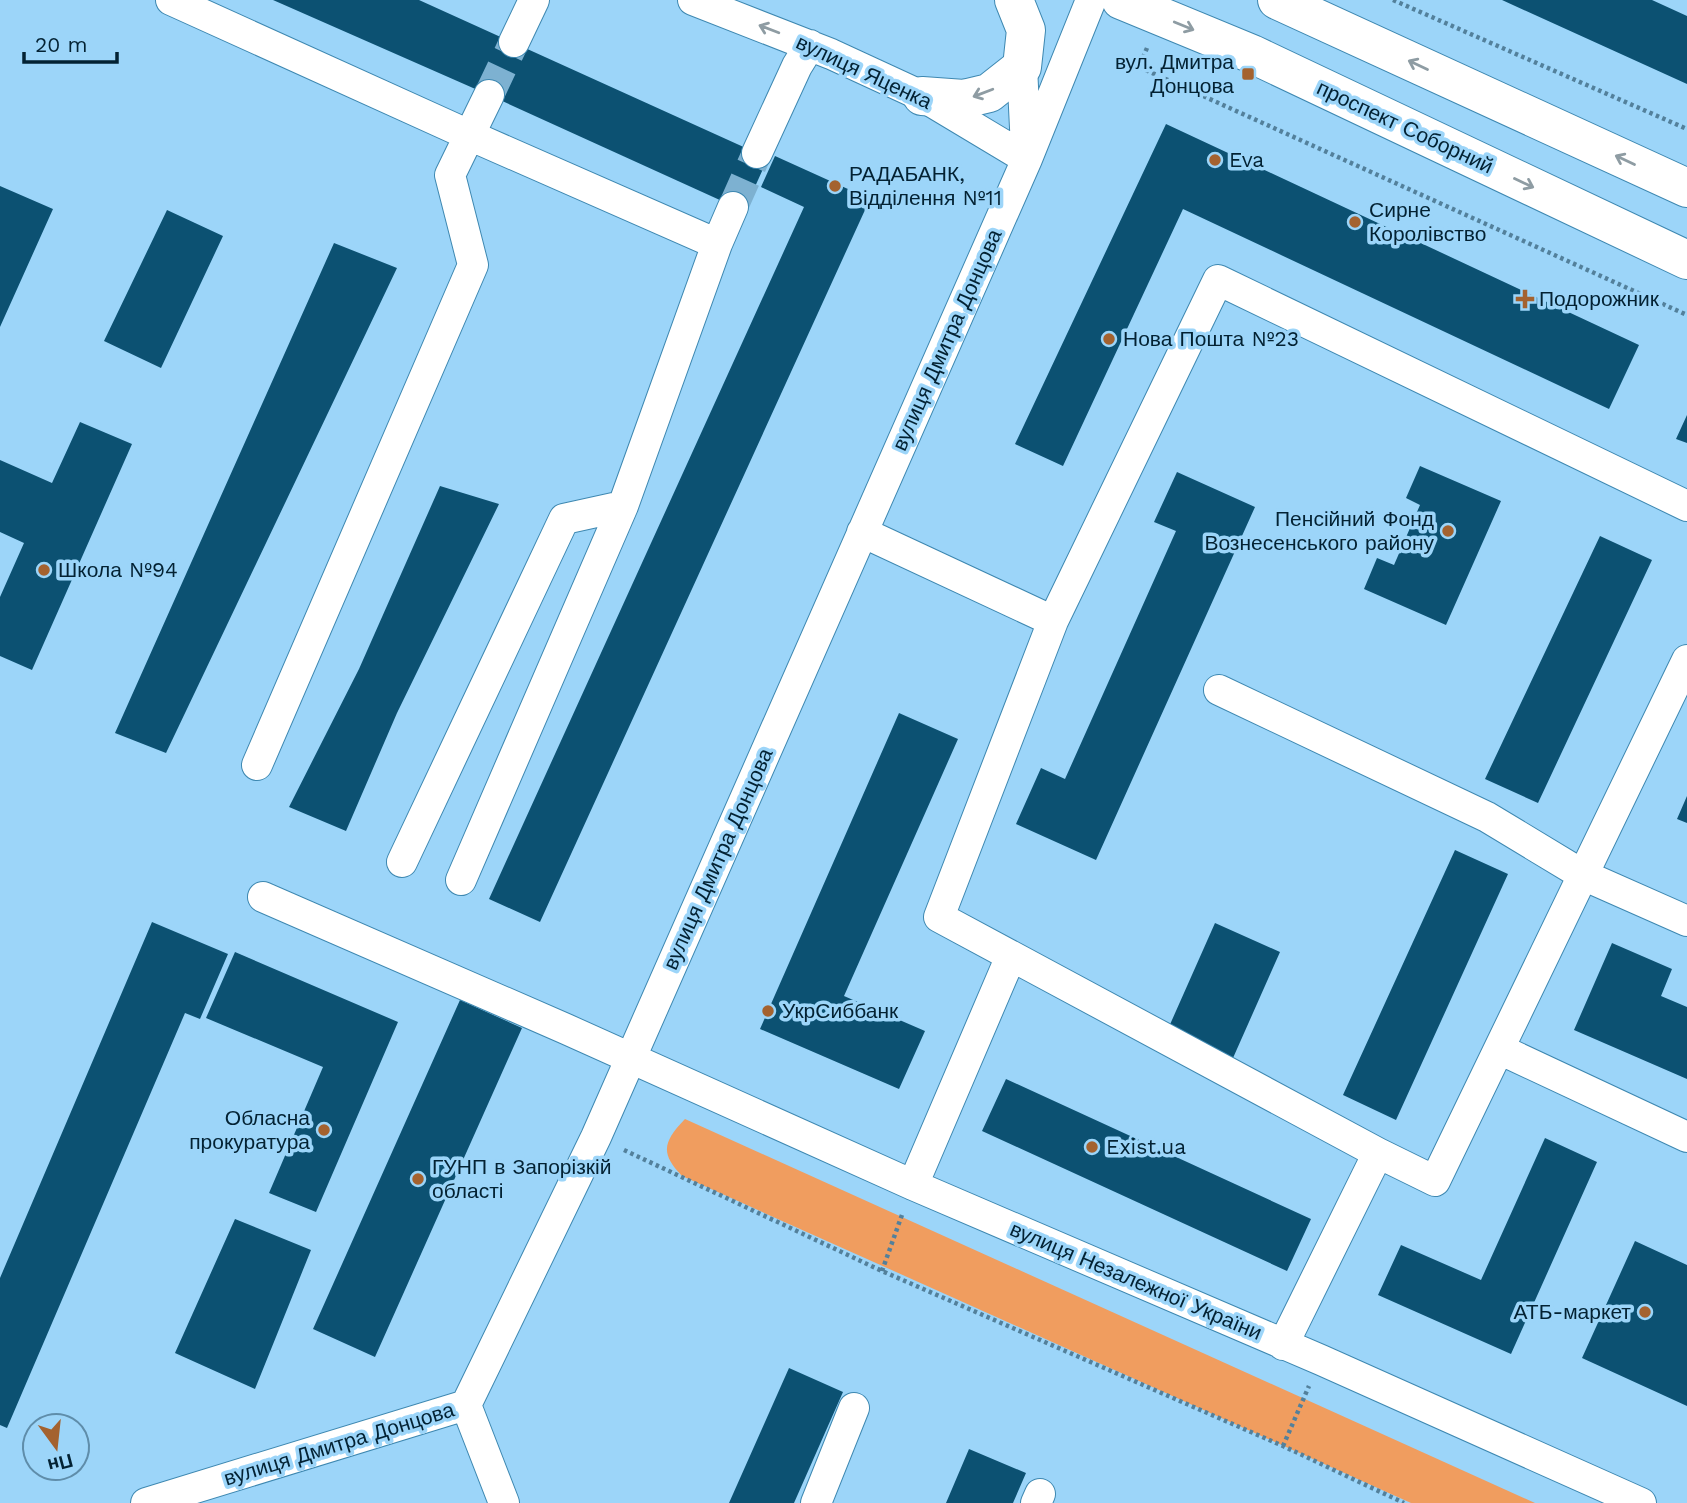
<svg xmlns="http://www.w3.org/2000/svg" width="1687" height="1503" viewBox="0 0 1687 1503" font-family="'Work Sans',sans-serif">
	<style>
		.green { fill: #f09d5f }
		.building { fill: #0c5172 }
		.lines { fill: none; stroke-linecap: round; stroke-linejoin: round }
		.minor-tunnel { stroke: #7db1d1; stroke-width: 30; stroke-dasharray: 30 15; stroke-linecap: butt }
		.minor-casing { stroke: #3e88b1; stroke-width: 32 }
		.major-casing { stroke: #3e88b1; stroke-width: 40 }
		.path { stroke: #53809b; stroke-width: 4.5; stroke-dasharray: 3.5 3.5; stroke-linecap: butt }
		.minor { stroke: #fff; stroke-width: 30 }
		.major { stroke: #fff; stroke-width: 38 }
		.oneway { stroke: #8e9ca3 }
		.poi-dot { fill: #a4622f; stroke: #9cd5f9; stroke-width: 2.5 }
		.labels { text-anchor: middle; stroke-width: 7; stroke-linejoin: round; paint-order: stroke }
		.poi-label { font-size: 21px; fill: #032233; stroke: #9cd5f9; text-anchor: start }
		.street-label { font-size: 21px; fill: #032233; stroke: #9cd5f9 }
	</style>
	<rect width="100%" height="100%" fill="#9cd5f9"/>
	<!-- green -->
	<path class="green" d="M685 1119 1535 1503H1411L682 1176C660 1153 663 1142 685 1119Z"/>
	<!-- building -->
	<path class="building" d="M273 0H419L768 158 744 211 489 95Z
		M1502 0H1652L1687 16V84Z
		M1166 124 1639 345 1609 409 1183 209 1063 466 1015 444Z
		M775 156 870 199 540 922 489 899 804 207 761 187Z
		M0 186 53 209 0 327Z
		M167 210 223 236 161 368 104 341Z
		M334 243 397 268 166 753 115 733Z
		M1687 415V443L1676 439Z
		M80 422 132 444 32 670 0 656V597L24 543 0 532V460L52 483Z
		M1420 466 1501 501 1446 625 1364 589 1377 558 1394 565 1420 505 1406 498Z
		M1177 472 1255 507 1096 860 1016 824 1041 768 1065 779 1176 531 1154 522Z
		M440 486 499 504 397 713 346 831 289 807 359 669Z
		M1600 536 1652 560 1538 803 1485 779Z
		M899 713 958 739 844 996 925 1031 899 1089 760 1029Z
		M1687 796V823L1677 819Z
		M1455 850 1508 874 1396 1120 1343 1095Z
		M152 922 228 954 200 1019 185 1013 7 1428 0 1425V1278Z
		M1215 923 1280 952 1233 1058 1168 1029Z
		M1612 943 1672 969 1661 996 1687 1007V1079L1574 1030Z
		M235 952 398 1022 316 1212 269 1193 323 1067 206 1018Z
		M460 1000 522 1028 375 1357 313 1329Z
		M1006 1079 1311 1219 1287 1271 982 1131Z
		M1545 1138 1597 1162 1511 1354 1378 1295 1401 1245 1481 1280Z
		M235 1219 311 1250 255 1389 175 1353Z
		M1635 1241 1687 1265V1406L1582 1358Z
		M789 1368 843 1392 794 1503H729Z
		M969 1449 1026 1473 1013 1503H946Z"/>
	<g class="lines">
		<!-- minor-tunnel -->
		<path class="minor-tunnel" d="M489 95 514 42
			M733 207 757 153"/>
		<!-- minor casing -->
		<g class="minor-casing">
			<path id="minor" d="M171 0 469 135 717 244
				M693 0 831 54 922 96 1027 159
				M514 42 534 0
				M1022 67 1026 148
				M757 153 797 66 810 45
				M862 532 1053 621 1218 280 1687 506
				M1053 621 939 917 1378 1153
				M1219 690 1487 817 1583 875 1687 921
				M257 765 473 265 450 175 489 95
				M402 862 564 519 623 506
				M461 880 623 506 717 244 733 207
				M263 897 566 1029 913 1185 1321 1360 1641 1503
				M1499 1049 1687 1137
				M913 1185 1011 956
				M1283 1345 1378 1153 1435 1181 1687 660
				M466 1405 504 1503
				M146 1503 466 1405 596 1137 1027 159 1091 0
				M816 1503 854 1408
				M1036 1503 1040 1494"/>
		</g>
		<!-- major casing -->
		<g class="major-casing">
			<path id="major" d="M1121 0 1252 54 1687 260
				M1277 0 1687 188
				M922 96 964 99 989 93 1022 67 1026 30 1014 0"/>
		</g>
		<!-- path -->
		<path class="path" d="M1393 0 1687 129
			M1147 48 1139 67 1687 315
			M624 1150 882 1271 1283 1446 1404 1503
			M882 1271 903 1212
			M1283 1446 1309 1386"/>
		<!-- minor -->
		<use href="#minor" class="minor"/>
		<!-- major -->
		<use href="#major" class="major"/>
	</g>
	<!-- one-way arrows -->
	<defs><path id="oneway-shaft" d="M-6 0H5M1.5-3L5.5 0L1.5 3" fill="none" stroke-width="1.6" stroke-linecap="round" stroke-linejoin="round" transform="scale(1.75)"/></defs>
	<g class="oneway">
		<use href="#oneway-shaft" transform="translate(1184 26) rotate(22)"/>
		<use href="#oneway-shaft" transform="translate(769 29) rotate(-159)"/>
		<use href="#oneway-shaft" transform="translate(1418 65) rotate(-155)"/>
		<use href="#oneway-shaft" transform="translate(983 93) rotate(159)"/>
		<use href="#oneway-shaft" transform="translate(1625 160) rotate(-155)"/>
		<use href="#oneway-shaft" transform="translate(1524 183) rotate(25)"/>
	</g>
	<!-- markers -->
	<g class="poi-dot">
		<rect x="1241" y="67" width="14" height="14" rx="3.5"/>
		<circle cx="1215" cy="160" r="7"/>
		<circle cx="835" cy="186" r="7"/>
		<circle cx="1355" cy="222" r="7"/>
		<path d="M1521.5 288.5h7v7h7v7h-7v7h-7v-7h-7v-7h7z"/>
		<circle cx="1109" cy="339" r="7"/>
		<circle cx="1448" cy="531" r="7"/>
		<circle cx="44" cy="570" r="7"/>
		<circle cx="768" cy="1011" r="7"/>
		<circle cx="324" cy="1130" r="7"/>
		<circle cx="1092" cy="1147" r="7"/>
		<circle cx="418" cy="1179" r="7"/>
		<circle cx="1645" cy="1312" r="7"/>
	</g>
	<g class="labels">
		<!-- poi labels -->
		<g class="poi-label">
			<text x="1234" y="69" text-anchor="end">вул. Дмитра<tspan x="1234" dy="24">Донцова</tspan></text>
			<text x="1229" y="167">Eva</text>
			<text x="849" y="181">РАДАБАНК,<tspan x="849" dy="24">Відділення №11</tspan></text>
			<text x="1369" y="217">Сирне<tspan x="1369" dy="24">Королівство</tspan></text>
			<text x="1539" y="306">Подорожник</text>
			<text x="1123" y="346">Нова Пошта №23</text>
			<text x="1434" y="526" text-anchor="end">Пенсійний Фонд<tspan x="1434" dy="24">Вознесенського району</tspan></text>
			<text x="58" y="577">Школа №94</text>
			<text x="782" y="1018">УкрСиббанк</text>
			<text x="310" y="1125" text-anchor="end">Обласна<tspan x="310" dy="24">прокуратура</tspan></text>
			<text x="1106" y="1154">Exist.ua</text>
			<text x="432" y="1174">ГУНП в Запорізкій<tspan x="432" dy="24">області</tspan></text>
			<text x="1631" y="1319" text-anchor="end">АТБ-маркет</text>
		</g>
		<!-- street labels -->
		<g class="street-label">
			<text transform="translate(864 72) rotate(25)" y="7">вулиця Яценка</text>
			<text transform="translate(1405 127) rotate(25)" y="7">проспект Соборний</text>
			<text transform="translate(947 340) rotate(-66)" y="7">вулиця Дмитра Донцова</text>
			<text transform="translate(718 859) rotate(-66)" y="7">вулиця Дмитра Донцова</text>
			<text transform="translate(1136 1281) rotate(23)" y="7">вулиця Незалежної України</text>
			<text transform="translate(339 1444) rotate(-17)" y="7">вулиця Дмитра Донцова</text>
		</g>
	</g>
	<!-- north arrow -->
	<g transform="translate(56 1447) rotate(165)"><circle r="33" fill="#9cd5f9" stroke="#5f8daa" stroke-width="2"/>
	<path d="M0-5L12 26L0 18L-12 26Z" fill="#a4622f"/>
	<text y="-10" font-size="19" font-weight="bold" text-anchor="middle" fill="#032233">Пн</text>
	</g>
	<!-- scale -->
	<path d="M24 52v10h93v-10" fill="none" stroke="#032233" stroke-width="3.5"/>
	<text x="35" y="52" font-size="21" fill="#032233" stroke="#9cd5f9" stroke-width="5" paint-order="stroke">20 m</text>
</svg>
